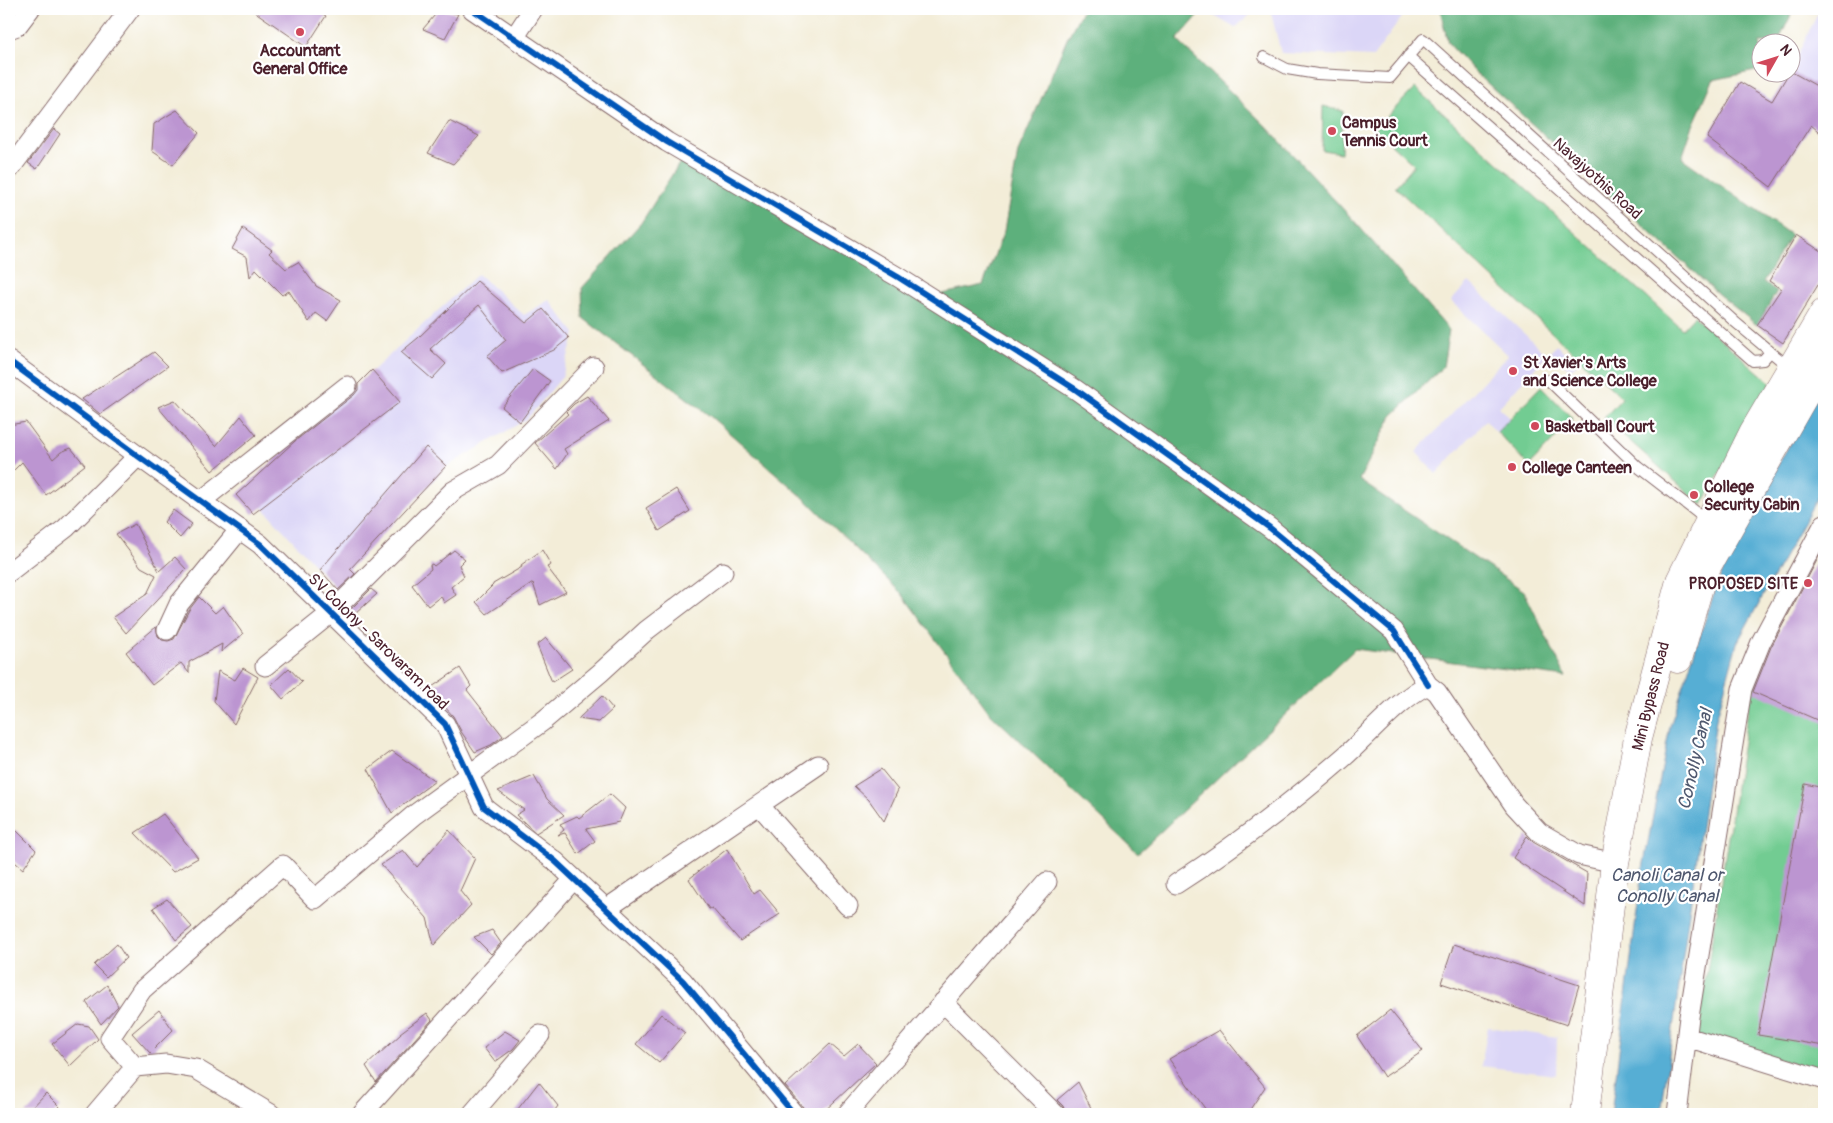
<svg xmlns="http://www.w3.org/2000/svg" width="1833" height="1123" viewBox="0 0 1833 1123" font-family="Pangolin,sans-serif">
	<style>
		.built { fill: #dbd6f7 }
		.green { fill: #72cc92; stroke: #5e765e }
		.forest { fill: #5db07c; stroke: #546854 }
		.water { fill: #57aed4; stroke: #506680 }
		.building { fill: #bc95d1 }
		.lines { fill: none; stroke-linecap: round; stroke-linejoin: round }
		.lane-casing { stroke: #856768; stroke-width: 12 }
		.street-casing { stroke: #856768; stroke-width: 21 }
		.primary-casing { stroke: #856768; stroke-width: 29 }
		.lane { stroke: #fff; stroke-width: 10 }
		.street { stroke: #fff; stroke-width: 19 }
		.primary { stroke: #fff; stroke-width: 28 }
		.cycleway-casing { stroke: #fff; stroke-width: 9 }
		.cycleway { stroke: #0057b8; stroke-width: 6 }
		.poi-dot { fill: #d1495b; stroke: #fff; stroke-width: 2 }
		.labels { text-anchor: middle; stroke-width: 4.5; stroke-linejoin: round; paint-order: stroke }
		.poi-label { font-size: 16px; font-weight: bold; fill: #4a1f2b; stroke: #fff; text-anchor: start }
		.street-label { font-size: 16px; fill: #4a1f2b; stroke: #fff }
		.water-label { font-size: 18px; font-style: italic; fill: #4f586f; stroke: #fff }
	</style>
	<rect width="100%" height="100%" fill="#fff"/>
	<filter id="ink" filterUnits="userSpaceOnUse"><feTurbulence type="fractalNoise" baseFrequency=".02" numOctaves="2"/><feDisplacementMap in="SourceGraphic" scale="10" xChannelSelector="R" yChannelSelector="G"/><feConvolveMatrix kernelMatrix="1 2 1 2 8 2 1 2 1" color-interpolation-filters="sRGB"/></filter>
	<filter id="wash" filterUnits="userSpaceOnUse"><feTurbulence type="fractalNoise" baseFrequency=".0096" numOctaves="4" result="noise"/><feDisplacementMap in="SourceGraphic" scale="20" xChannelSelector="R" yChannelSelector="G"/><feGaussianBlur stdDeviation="1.12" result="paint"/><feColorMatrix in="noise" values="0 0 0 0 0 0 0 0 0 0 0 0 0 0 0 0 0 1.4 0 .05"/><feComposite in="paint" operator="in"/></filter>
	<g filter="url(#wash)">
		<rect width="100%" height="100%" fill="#f3edd8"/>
		<!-- built -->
		<path class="built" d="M1216 9H1257L1235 28 1211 14Z
			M1270 9H1408L1373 57 1281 53Z
			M1820 9H1824V136L1811 126 1771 187 1707 138 1740 82 1774 101 1789 73 1790 72 1791 69Z
			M478 274 524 315 549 300 575 333 562 377 527 419 446 467 334 586 245 488Z
			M1469 282 1547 355 1499 407 1512 420 1498 434 1486 420 1436 474 1416 452 1508 355 1451 301Z
			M1557 345 1577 364 1571 370 1550 352Z
			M1488 1027 1557 1037 1556 1075 1481 1066Z"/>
		<!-- green -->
		<path class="green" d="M1415 88 1682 329 1694 316 1771 383 1702 505 1604 418 1622 398 1395 187 1414 165 1375 129Z
			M1323 106 1343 111 1341 153 1322 150Z
			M1541 386 1573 419 1529 466 1497 432Z
			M1824 550V1073L1697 1035 1751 691Z"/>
		<!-- forest -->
		<path class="forest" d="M1083 9H1204L1177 40 1266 126 1357 224 1449 330 1443 367 1392 416 1359 480 1524 591 1566 677 1355 649 1138 853 989 712 902 594 805 499 711 417 583 318 582 288 641 223 686 153 929 297 983 285 1004 231 1018 152 1067 39Z
			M1440 9H1803L1792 13 1778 42H1760V70L1713 80 1692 128 1682 158 1791 235 1763 282 1777 291 1757 325 1718 294 1476 73 1448 43Z"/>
		<!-- water -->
		<path class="water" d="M1824 383V485L1737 643 1716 720 1661 1114H1611L1641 879 1670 726 1717 584 1747 520Z"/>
		<g id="blocks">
			<!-- building -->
			<path class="building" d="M251 9H315L326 16 306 47Z
				M440 9 458 14 445 38 423 29Z
				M1790 71 1824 90V136L1811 125 1771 187 1707 138 1740 82 1772 101Z
				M177 110 199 133 173 165 152 151 154 124Z
				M449 121 479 136 453 164 428 153Z
				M54 129 60 134 37 169 28 163Z
				M243 229 272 250 269 253 286 269 298 262 316 286 341 300 327 321 316 313 309 322 289 291 282 295 256 269 250 277 247 257 232 249Z
				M1796 235 1824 253V275L1783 343 1757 325 1781 289 1769 281Z
				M477 281 526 323 543 309 569 338 554 350 502 373 487 356 506 340 479 305 430 349 446 364 432 379 401 352 418 338Z
				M154 352 168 366 100 414 82 399Z
				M533 369 550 381 520 422 502 407Z
				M372 370 400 402 253 514 236 495 295 441 354 395 358 390V384Z
				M587 396 609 421 564 449 567 454 557 469 535 443 568 414 566 412 574 404Z
				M175 400 216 446 241 416 256 435 212 471 158 407Z
				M26 422 53 459 61 452 71 448 85 465 46 495 22 462 9 475V425Z
				M426 447 446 466 350 569 355 574 338 590 320 570Z
				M676 489 690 511 659 531 646 508Z
				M173 510 192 524 180 538 164 522Z
				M135 524 159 571 175 557 186 569 126 633 113 617 147 594 156 575 141 567 116 534Z
				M1824 547V723L1753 692 1771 647Z
				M454 550 465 559 459 565 464 576 451 587 456 595 444 603 441 596 428 606 412 585 431 569 430 565 432 564 434 566Z
				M542 550 551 565 547 567 566 592 540 605 533 583 487 614 476 602 493 585V584L522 567 521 565Z
				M371 589 377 594 355 614 349 611Z
				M199 597 215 613 223 606 243 634 221 652 222 644 189 662V673L181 663 152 685 126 652 156 627 158 636 162 640 168 641 174 639 189 610Z
				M546 638 572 669 552 682 537 645Z
				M243 668 258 677 234 724 214 701 218 671 235 680Z
				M289 668 302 682 283 699 271 685Z
				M460 668 471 686 467 690 503 736 491 745 475 752 462 733 453 716 429 689Z
				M602 696 613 709 599 722 578 719Z
				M392 751 435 781 392 813 368 769Z
				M881 769 898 790 884 821 869 800 854 786Z
				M534 776 547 799 564 815 536 833 516 815 524 810 498 791Z
				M1805 784 1824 788V1046L1758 1035Z
				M610 794 625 808 619 822 586 829 595 841 578 854 565 833 558 835 564 830 560 824 577 816 579 818Z
				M163 814 198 858 173 872 135 833Z
				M16 830 36 850 23 869 9 857V838Z
				M449 830 475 858 460 891 471 905 434 945 427 918 381 865 403 850 417 867Z
				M1527 836 1533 842 1587 873 1585 906 1513 858Z
				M727 849 754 894 760 890 780 914 740 941 712 908 709 909 689 879Z
				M167 899 192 927 176 940 153 908Z
				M492 930 501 943 491 954 474 937Z
				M117 944 126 958 106 977 94 965Z
				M1454 944 1579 985 1567 1025 1441 983Z
				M107 985 118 1006 101 1024 86 1002Z
				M159 1010 173 1030 150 1053 132 1033Z
				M1390 1010 1423 1051 1384 1077 1357 1036Z
				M427 1013 432 1020 376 1082 366 1066 401 1034 400 1033Z
				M661 1014 685 1033 659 1063 636 1044Z
				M78 1024 89 1026 98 1039 70 1066 52 1044Z
				M1219 1030 1265 1087 1247 1114H1209L1169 1059Z
				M505 1031 520 1040 513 1049 495 1062 484 1048Z
				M830 1044 844 1056 858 1044 876 1063 821 1114H805L803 1107 785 1086Z
				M539 1082 558 1106 552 1114H514Z
				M1078 1082 1094 1114H1066L1063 1106 1057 1100Z
				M46 1093 60 1107 54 1114H26Z"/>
		</g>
	</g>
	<g filter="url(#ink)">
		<use href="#blocks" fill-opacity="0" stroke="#856768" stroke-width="1"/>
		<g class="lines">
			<!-- lane casing -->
			<g class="lane-casing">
				<path id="lane" d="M1408 56 1753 361 1763 360 1770 352
					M1264 57 1287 69 1317 74 1390 78 1423 39 1735 322 1790 368
					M1548 380 1638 467 1708 521"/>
			</g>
			<!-- street casing -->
			<g class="street-casing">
				<path id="street" d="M472 9 667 142 898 277 1075 389 1270 528 1394 631 1428 685
					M9 29 17 26 30 9
					M514 38 533 9
					M9 170 130 9
					M9 361 138 456 260 544 445 724 484 807 555 861 683 981 794 1114
					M201 501 347 386
					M9 572 66 528 138 456
					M167 630 179 604 240 529
					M265 666 331 613 453 491 498 465 594 367
					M759 805 848 906
					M1176 884C1235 846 1291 803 1344 757 1367 737 1401 697 1428 685L1437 692 1514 805 1539 832 1579 855 1615 863
					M606 909 818 765
					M943 1002 1055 1114
					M1687 1037 1824 1080
					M135 1067 166 1064 196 1069 271 1114
					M95 1114 135 1067 110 1038 142 990 283 865 315 899 414 815 543 721 600 673 647 630 723 572
					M362 1114 574 879
					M472 1114 540 1035
					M847 1114 1047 882
					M1677 1114 1689 1017 1742 689 1761 642 1824 524"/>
			</g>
			<!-- primary casing -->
			<g class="primary-casing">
				<path id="primary" d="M1678 659 1703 573 1824 361
					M1585 1114 1615 863 1638 738 1680 581 1753 433 1824 313"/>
			</g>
			<!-- lane -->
			<use href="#lane" class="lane"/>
			<!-- street -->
			<use href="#street" class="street"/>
			<!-- primary -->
			<use href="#primary" class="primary"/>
			<!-- cycleway casing -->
			<g class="cycleway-casing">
				<path id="cycleway" d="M472 9 667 142 898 277 1075 389 1270 528 1394 631 1428 685
					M9 361 138 456 260 544 445 724 484 807 555 861 683 981 794 1114"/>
			</g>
			<!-- cycleway -->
			<use href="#cycleway" class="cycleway"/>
		</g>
	</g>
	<!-- markers -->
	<g class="poi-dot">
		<circle cx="300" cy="32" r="5"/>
		<circle cx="1332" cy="131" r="5"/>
		<circle cx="1513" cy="371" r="5"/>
		<circle cx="1535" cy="426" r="5"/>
		<circle cx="1512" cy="467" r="5"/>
		<circle cx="1694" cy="495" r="5"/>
		<circle cx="1808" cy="583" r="5"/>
	</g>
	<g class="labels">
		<!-- poi labels -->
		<g class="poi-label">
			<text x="300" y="56" text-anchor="middle">Accountant<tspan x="300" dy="18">General Office</tspan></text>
			<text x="1342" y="128">Campus<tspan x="1342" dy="18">Tennis Court</tspan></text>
			<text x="1523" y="368">St Xavier's Arts<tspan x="1523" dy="18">and Science College</tspan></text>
			<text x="1545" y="432">Basketball Court</text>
			<text x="1522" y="473">College Canteen</text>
			<text x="1704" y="492">College<tspan x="1704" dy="18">Security Cabin</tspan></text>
			<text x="1798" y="589" text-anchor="end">PROPOSED SITE</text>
		</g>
		<!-- street labels -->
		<g class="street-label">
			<text transform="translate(1598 178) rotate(42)" y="6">Navajyothis Road</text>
			<text transform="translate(379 641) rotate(44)" y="6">SV Colony - Sarovaram road</text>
			<text transform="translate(1650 696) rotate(-76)" y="6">Mini Bypass Road</text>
		</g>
		<!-- water labels -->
		<g class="water-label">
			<text transform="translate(1695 759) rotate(-77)" y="6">Conolly Canal</text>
			<text x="1667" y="881">Canoli Canal or<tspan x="1667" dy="21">Conolly Canal</tspan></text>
		</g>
	</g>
	<!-- margin -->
	<rect width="1833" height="1123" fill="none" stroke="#fff" stroke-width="30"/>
	<!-- north arrow -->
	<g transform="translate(1776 58) rotate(51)"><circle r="24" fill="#ffffff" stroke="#b7a5aa"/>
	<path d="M0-4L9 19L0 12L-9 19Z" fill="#d1495b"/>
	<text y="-8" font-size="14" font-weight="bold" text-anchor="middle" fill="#4a1f2b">N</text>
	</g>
</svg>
